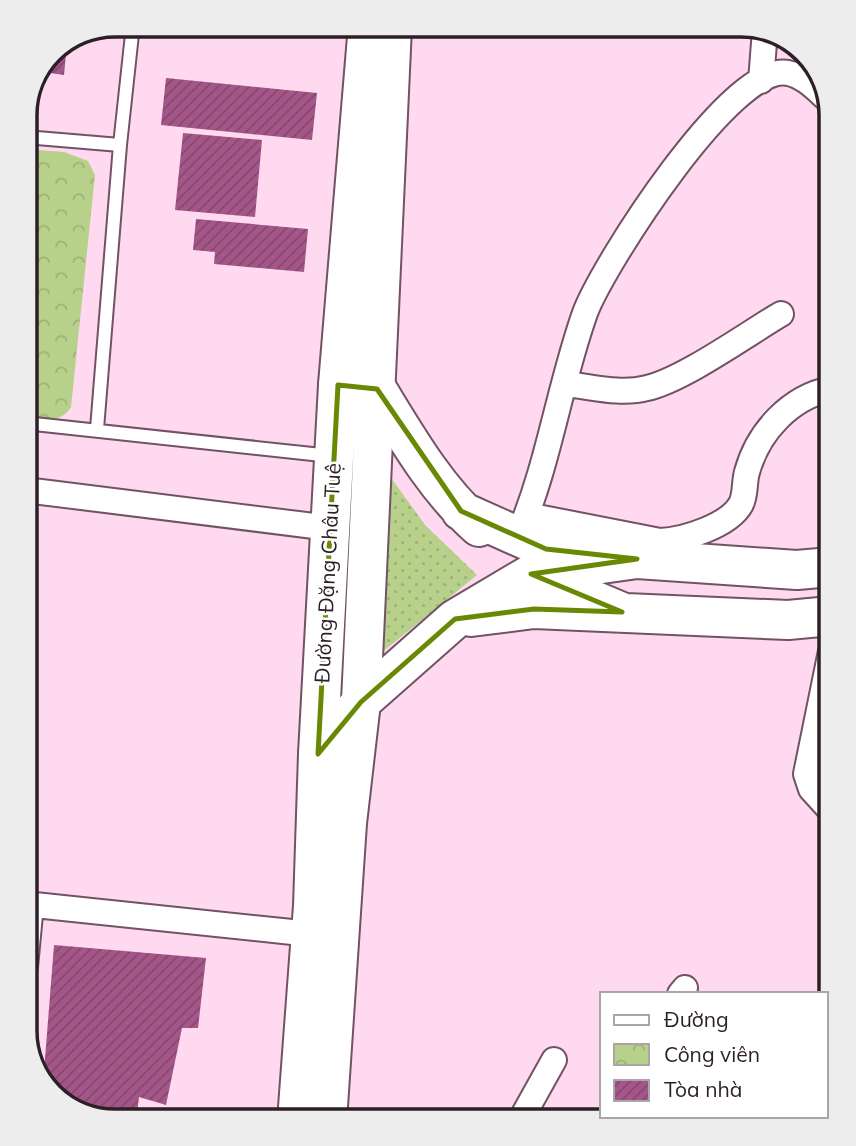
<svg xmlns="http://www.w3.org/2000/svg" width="856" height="1146" viewBox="0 0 856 1146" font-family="Mulish,sans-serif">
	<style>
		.grass { fill: url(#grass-dots) }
		.park { fill: url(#park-crowns) }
		.building { fill: url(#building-hatch) }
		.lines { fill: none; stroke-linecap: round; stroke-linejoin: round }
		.service-casing { stroke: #725265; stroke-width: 16 }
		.minor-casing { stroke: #725265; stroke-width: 28 }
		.primary-casing { stroke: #725265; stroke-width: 42 }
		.trunk-casing { stroke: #725265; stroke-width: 42 }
		.service { stroke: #fff; stroke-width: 12 }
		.minor { stroke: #fff; stroke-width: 24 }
		.primary { stroke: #fff; stroke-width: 38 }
		.trunk { stroke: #fff; stroke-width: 38 }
		.marked { fill: none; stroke: #698905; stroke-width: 5; stroke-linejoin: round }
		.labels { text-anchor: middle; stroke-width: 5; stroke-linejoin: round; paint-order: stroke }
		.street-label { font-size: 21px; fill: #2c1f27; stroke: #fff }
		.rim { fill: none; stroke: #2c1f27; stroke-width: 3.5 }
	</style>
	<defs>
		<pattern id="grass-dots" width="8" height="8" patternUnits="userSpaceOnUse" patternTransform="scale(1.75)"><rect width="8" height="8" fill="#b7d08a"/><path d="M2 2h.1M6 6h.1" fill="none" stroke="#9eb277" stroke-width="1.8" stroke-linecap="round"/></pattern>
		<pattern id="park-crowns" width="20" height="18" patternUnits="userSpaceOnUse" patternTransform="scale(1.75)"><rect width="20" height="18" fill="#b7d08a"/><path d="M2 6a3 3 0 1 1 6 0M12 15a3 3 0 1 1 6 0" fill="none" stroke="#9eb277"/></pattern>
		<pattern id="building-hatch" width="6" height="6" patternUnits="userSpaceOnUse" patternTransform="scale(1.75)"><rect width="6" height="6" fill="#a45688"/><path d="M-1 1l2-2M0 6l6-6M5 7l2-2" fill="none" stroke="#86476f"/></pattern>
	</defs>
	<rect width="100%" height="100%" fill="#ffd9ef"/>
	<!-- grass -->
	<path class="grass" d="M389 475 425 525 477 575 375 658Z"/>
	<!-- park -->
	<path class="park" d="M25 149 64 152 88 161 95 175 71 407C60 425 43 418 25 416Z"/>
	<!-- building -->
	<path class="building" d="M67 43 64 75 43 72 55 47Z
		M166 78 317 93 312 140 161 125Z
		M183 133 262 140 255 217 175 210Z
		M196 219 308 229 304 272 214 264 215 252 193 250Z
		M54 945 206 958 198 1028H182L166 1105 139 1097 136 1121H109L80 1112V1107H67L43 1084Z"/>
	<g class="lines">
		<!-- service casing -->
		<g class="service-casing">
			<path id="service" d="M25 137 120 145
				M25 423 331 456
				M97 429 120 145 133 25"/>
		</g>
		<!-- minor casing -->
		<g class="minor-casing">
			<path id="minor" d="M761 81 765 30
				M566 384C593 387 621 395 647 388 683 380 747 334 781 314
				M25 490 330 528
				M527 515 660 541C683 540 729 526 741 504 746 494 744 482 747 472 758 432 790 397 831 389
				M518 536C549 464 559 386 585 313 603 265 733 61 788 73 804 76 816 89 827 99
				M831 811 811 789 806 774 831 651
				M25 904 311 934
				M25 967 31 904
				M680 994 685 988
				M700 1116 707 1121
				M520 1121 554 1060"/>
		</g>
		<!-- primary casing -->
		<g class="primary-casing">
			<path id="primary" d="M361 702 392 27
				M318 754 338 385 368 25"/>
		</g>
		<!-- trunk casing -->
		<g class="trunk-casing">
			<path id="trunk" d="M338 385 377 389C407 438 436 489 479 527
				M461 511 546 549 637 559 797 570 831 567
				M532 574 622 612
				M471 617 534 609 788 620 831 616
				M297 1121 313 906 318 754 361 702 455 619 531 574 637 559
				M327 1121 347 823 361 702"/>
		</g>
		<!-- service -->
		<use href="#service" class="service"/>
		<!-- minor -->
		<use href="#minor" class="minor"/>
		<!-- primary -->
		<use href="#primary" class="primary"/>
		<!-- trunk -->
		<use href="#trunk" class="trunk"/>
	</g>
	<!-- marked area -->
	<path class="marked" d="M338 385 377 389 461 511 546 549 637 559 531 574 622 612 534 609 455 619 361 702 318 754Z"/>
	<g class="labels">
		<!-- street labels -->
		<g class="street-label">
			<text transform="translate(328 573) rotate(-87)" y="7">Đường Đặng Châu Tuệ</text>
		</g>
	</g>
	<!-- crop -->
	<path d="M0 0H856V1146H0ZM115 37H741A78 78 0 0 1 819 115V1031A78 78 0 0 1 741 1109H115A78 78 0 0 1 37 1031V115A78 78 0 0 1 115 37Z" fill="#eeedee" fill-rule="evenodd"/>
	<path class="rim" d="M115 37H741A78 78 0 0 1 819 115V1031A78 78 0 0 1 741 1109H115A78 78 0 0 1 37 1031V115A78 78 0 0 1 115 37Z"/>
	<!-- legend -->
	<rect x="600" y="992" width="228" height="126" fill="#ffffff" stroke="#aba5a9" stroke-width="2"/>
	<rect x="614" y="1015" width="35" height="10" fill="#ffffff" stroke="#aba5a9" stroke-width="2"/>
	<text x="664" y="1027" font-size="21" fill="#2c1f27">Đường</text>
	<rect x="614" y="1044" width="35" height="21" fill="url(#park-crowns)" stroke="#aba5a9" stroke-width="2"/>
	<text x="664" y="1062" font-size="21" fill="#2c1f27">Công viên</text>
	<rect x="614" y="1080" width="35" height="21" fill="url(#building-hatch)" stroke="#aba5a9" stroke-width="2"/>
	<text x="664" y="1097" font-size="21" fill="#2c1f27">Tòa nhà</text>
</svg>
